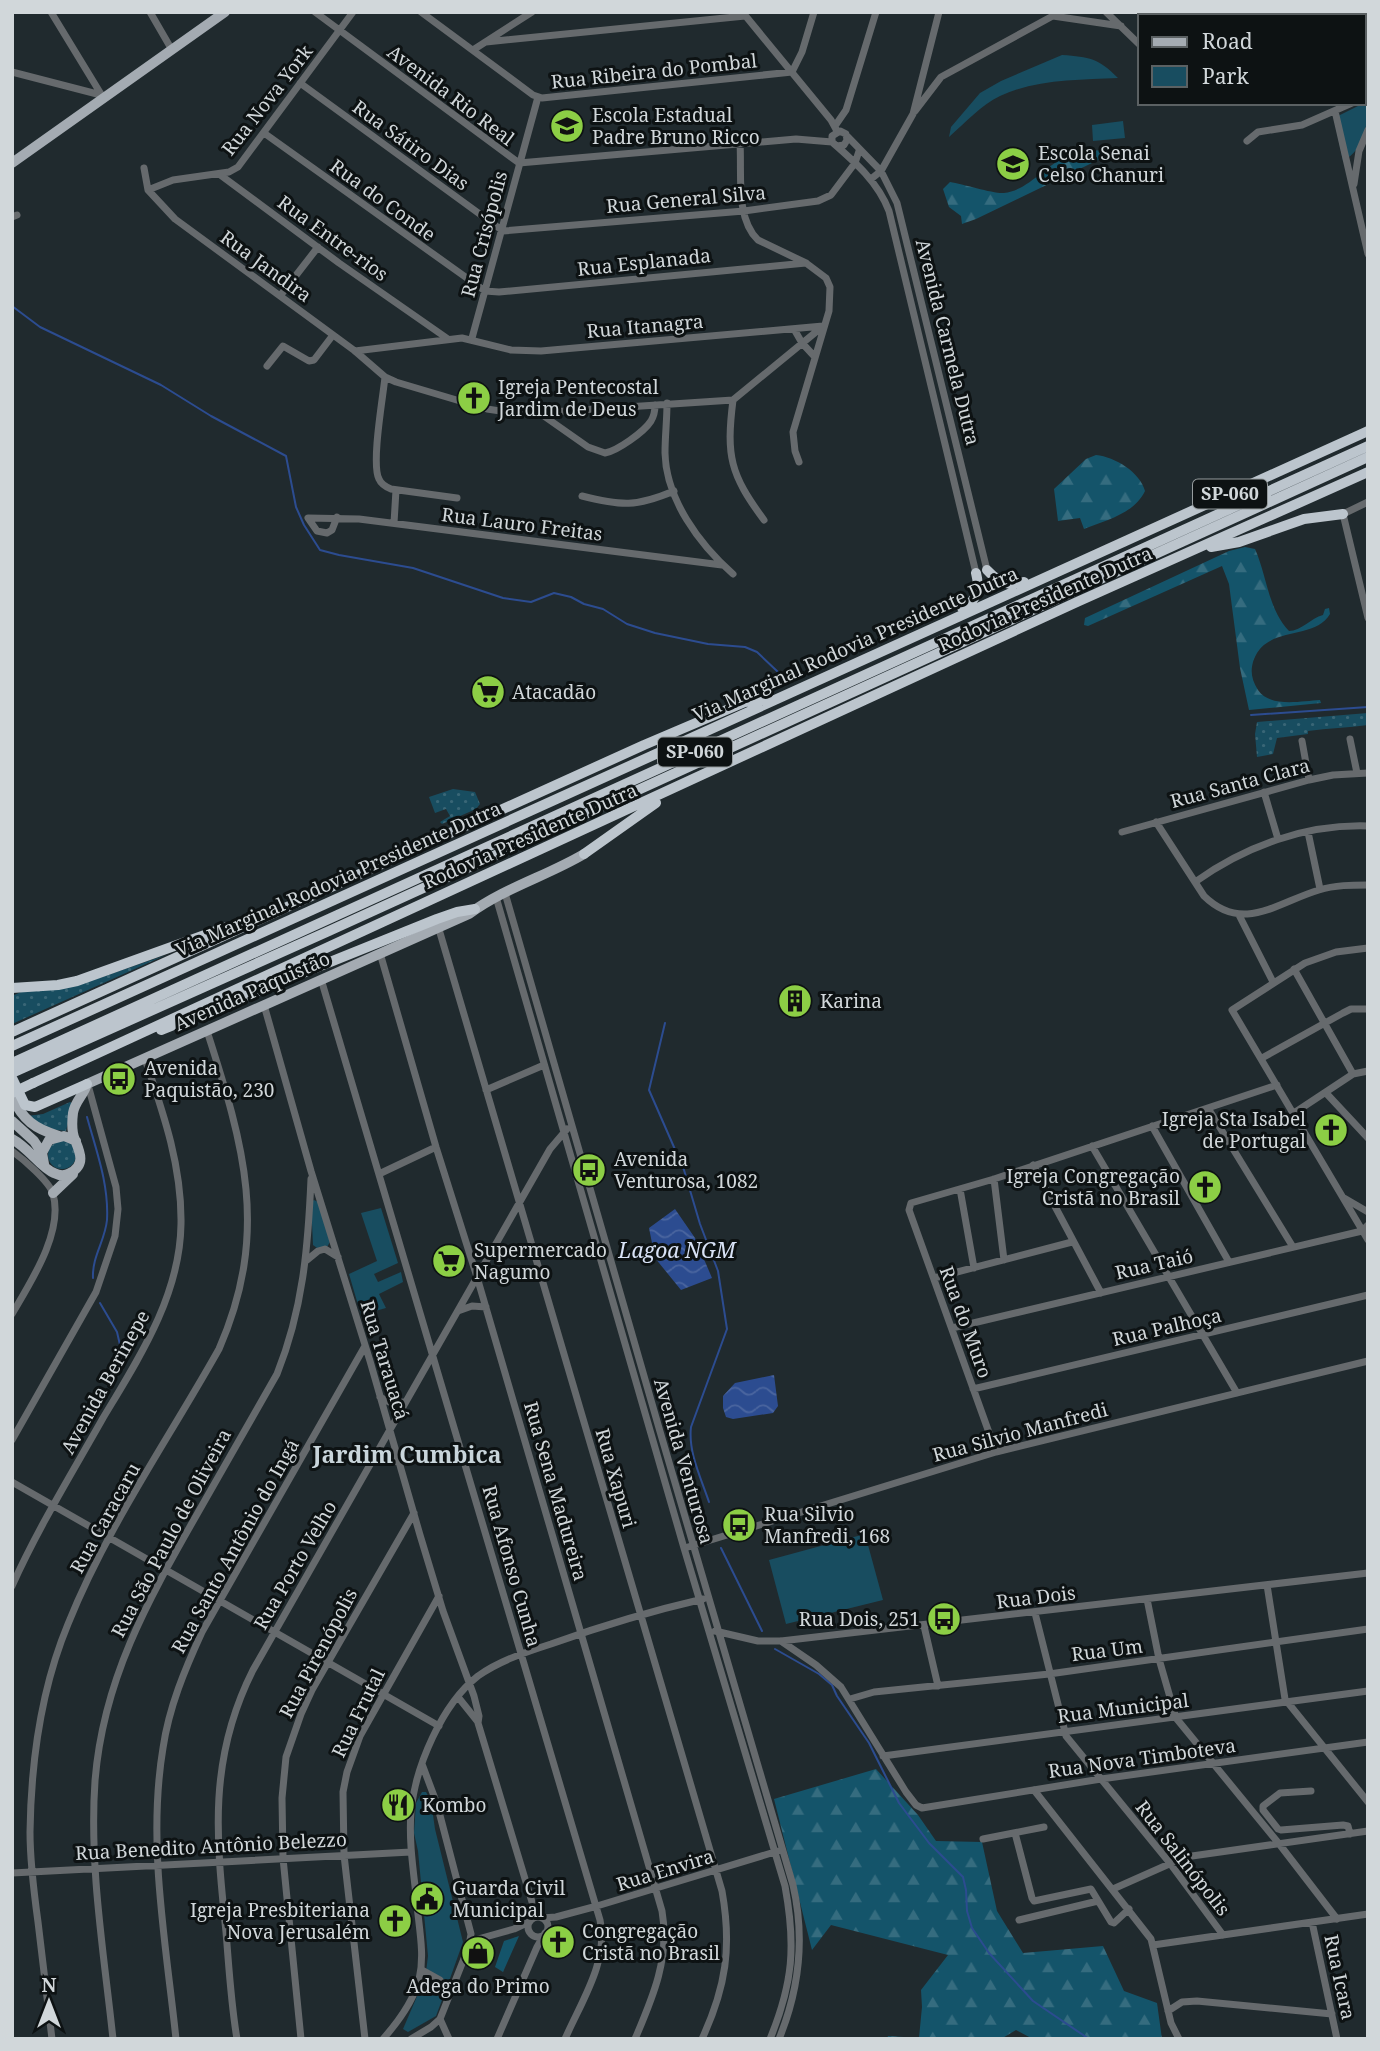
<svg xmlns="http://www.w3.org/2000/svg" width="1380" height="2051" viewBox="0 0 1380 2051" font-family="'Noto Serif',serif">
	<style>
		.grass { fill: url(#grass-dots) }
		.forest { fill: url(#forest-firs) }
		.green { fill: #184d60 }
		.water { fill: url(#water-waves) }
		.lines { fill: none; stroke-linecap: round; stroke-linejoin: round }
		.stream { stroke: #2c4c90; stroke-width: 2 }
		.minor { stroke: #666a6d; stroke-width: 7 }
		.major { stroke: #a4abb2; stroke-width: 10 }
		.highway { stroke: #bcc5cd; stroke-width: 10 }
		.highway-bridge { stroke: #bcc5cd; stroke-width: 10 }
		.labels { text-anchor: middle; stroke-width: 6; stroke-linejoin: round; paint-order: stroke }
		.shield { fill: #0d1213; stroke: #969c9e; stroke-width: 2 }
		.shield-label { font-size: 18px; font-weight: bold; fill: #d1d7da }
		.street-label { font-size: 19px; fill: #d1d7da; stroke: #0d1213 }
		.poi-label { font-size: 19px; fill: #d1d7da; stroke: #0d1213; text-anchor: start }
		.water-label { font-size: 21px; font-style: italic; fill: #d8e2f6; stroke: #0d1213 }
		.quarter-label { font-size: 23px; font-weight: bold; fill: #c9d5db; stroke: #0d1213 }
	</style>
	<defs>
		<pattern id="grass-dots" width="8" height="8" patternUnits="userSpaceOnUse" patternTransform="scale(1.75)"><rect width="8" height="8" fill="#184d60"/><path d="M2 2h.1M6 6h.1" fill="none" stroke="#396676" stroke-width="1.8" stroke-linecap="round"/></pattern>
		<pattern id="forest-firs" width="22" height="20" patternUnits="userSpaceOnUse" patternTransform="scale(1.75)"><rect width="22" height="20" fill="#14546a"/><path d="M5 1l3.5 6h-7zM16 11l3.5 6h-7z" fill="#356c7f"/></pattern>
		<pattern id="water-waves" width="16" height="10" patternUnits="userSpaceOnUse" patternTransform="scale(1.75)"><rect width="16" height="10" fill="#2c4c90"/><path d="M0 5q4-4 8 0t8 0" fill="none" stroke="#4a659f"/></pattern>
	</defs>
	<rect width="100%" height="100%" fill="#202a2e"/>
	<!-- grass -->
	<path class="grass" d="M1368 713V725C1348 728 1328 728 1308 731V734L1277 738 1273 754 1257 757 1255 734 1257 722Z
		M453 789 475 792 480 804 476 809 442 824 440 822 450 816 446 809 435 813 429 797Z
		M166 955 12 1024V996L21 992 99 978Z
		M70 1102 72 1103 66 1131 49 1129 27 1116 43 1114Z
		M48 1155a14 14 0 1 1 28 0a14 14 0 1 1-28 0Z"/>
	<!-- forest -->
	<path class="forest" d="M1123 148 976 219 962 224 961 216 949 207 943 189 950 182C963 184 994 194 1004 193 1030 190 1045 164 1069 156 1085 150 1107 150 1123 148Z
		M1096 455C1115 457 1140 472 1145 491 1134 514 1106 520 1084 529L1080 518 1058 521 1054 489 1086 459Z
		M1245 547 1255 549C1267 576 1268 609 1289 631 1301 631 1311 618 1323 615L1325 609 1329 608 1330 614C1314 641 1267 625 1254 659 1250 670 1251 679 1258 690 1270 708 1301 701 1320 700L1321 703 1249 710 1240 668 1229 584 1222 566 1088 626 1084 625 1085 618 1229 551Z
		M876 1769 918 1815 936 1841 982 1842 997 1911 1023 1953 1103 1946 1124 1991 1157 2003 1162 2039H1033L1016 2030 1001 2039H887L888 2036 919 2038 922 2007 921 1990 948 1955 831 1925 812 1950 774 1799Z
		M519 1936 503 1972 495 1967 504 1941Z"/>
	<!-- green -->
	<path class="green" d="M1062 55C1090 57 1098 58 1118 78 1079 80 1036 79 1000 96 981 105 965 123 949 137L951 127 980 93 1001 81Z
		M1368 101C1368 124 1365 149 1343 161L1334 118Z
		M1123 121 1125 138 1093 141 1092 125Z
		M314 1200 318 1202 330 1242 327 1247 317 1248 313 1245 311 1202Z
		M381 1208 398 1263 374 1274 378 1282 401 1272 403 1282 379 1294 386 1308 361 1315 349 1274 377 1261 361 1213Z
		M865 1534 883 1600 786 1624 769 1560Z
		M422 1792H426L431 1801 435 1829 463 1942 447 1987 426 1972 428 1956 418 1851 414 1833 416 1803Z
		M424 1980 438 1983 445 1992 436 2016 408 2032 403 2029Z"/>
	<!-- water -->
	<path class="water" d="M675 1209 695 1238 712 1278 681 1290 655 1258 649 1228Z
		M774 1375 778 1406 773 1413 733 1419 726 1417 723 1408V1396L735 1383Z"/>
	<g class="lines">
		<!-- stream -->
		<path class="stream" d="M12 306 40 327 161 385 211 416 286 456 296 507 304 525 320 550 339 555 413 568 503 598 531 602 554 593 571 597 584 604 603 609 627 624 655 633 708 644 745 647 757 652 778 672
			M1251 715 1368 707
			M665 1023 649 1090 684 1170 700 1224 718 1271 727 1329 691 1427C688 1452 701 1478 709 1502
			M87 1117C96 1150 109 1184 107 1220 105 1241 92 1256 93 1278
			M100 1303 117 1332 120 1345
			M721 1548 762 1631
			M775 1649 819 1674 832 1685 837 1696 869 1743 899 1803 929 1843 963 1877 966 1890 967 1911 972 1928 989 1953 1033 2001 1089 2039"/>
		<!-- minor -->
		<path class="minor" d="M51 12 104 99
			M150 12 172 50
			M315 12 519 163 796 139 832 142
			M421 12 533 95 542 98 792 72 802 52 814 12
			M1106 12 1140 45
			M1196 12 1200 16
			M744 14 831 120 837 131
			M1053 16 1121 26
			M1242 16 1250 12
			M1364 27 1368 24
			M486 42 745 16
			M473 50 532 12
			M12 72 101 95
			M300 83 503 231 744 211 818 201 831 195 855 163 859 151
			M1364 98 1368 96
			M915 111 941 77 1060 12
			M1335 111 1368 254
			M835 126 846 110 876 12
			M264 133 485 291 499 292 806 263
			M848 137 881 171 897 203 987 570
			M1247 141 1258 132 1302 125 1352 103
			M740 143C742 173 735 218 758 240L806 263 826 278 830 287 829 311 793 432 795 451 799 462
			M837 146 844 145 847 140 846 134 840 131 832 136V142C855 162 878 182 889 211L976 573
			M144 168 148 190 175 219 355 351 385 377 396 382 487 409 520 414 733 400
			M219 174 339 263 448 339
			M871 179 881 171 913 114 939 12
			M1354 184 1359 151 1368 130
			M148 190 173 180 229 172 238 167 353 12
			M12 217 17 215
			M280 296 318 247
			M794 329 802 343 815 357
			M472 338 538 97
			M355 351 462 338 511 350 541 351 823 326
			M267 366 283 346 309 361 314 360 333 335
			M385 377C383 397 371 464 379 479 381 484 386 487 391 489L457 498
			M733 400C726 456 730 474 764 520
			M733 400 822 327
			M667 403C667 420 665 436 665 453 666 499 699 544 733 574
			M541 414 588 447 605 453C617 451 644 432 651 421 654 416 655 411 655 405
			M582 496C622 506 636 507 674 491
			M1368 502 1343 514 1368 618
			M337 517 332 530 327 533 317 531 308 518 359 519 722 565
			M394 523 396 490
			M1350 739 1357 773
			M1302 741 1309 780
			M1264 792 1278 839
			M1156 822 1204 896C1243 934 1278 902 1319 890 1335 885 1352 885 1368 885
			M1122 832 1309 780 1333 775 1368 773
			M1308 832 1320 889
			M1195 882C1245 846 1306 824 1368 826
			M505 893C601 1224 694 1555 793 1885 805 1937 799 1990 779 2039
			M496 897 684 1548 785 1886C796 1946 793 1983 770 2039
			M1239 915 1273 982
			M438 926 722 1891C732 1947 726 1987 702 2039
			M1368 948 1336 952 1305 963 1232 1010 1368 1240
			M380 953 436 1147 477 1277 662 1911C670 1958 653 1997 635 2039
			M1294 969 1353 1074
			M321 979 600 1920C609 1961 581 2002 565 2039
			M264 1005 311 1171 370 1361 420 1535 443 1611 474 1696 479 1716 478 1723 532 1902 539 1917
			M1262 1058 1343 1013 1351 1009H1368
			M486 1090 544 1065
			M1326 1093 1368 1138
			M1208 1108 1293 1247
			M1294 1113 1353 1074 1368 1071
			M1152 1126 1229 1262
			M1092 1146 1237 1393
			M12 1151C23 1159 50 1182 53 1194 64 1232 30 1283 12 1314
			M1033 1165 1101 1293
			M379 1174 436 1147
			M994 1179 1004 1260
			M960 1189 974 1268
			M1344 1198 1368 1212
			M307 1260 318 1251 325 1249 338 1257
			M934 1278 1072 1242
			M458 1311 472 1306 486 1307
			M952 1328 1362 1231 1368 1225
			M973 1389 1368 1295
			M380 1397 391 1403 404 1402
			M12 1440 96 1292 115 1236 118 1209 116 1187 88 1085
			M996 1452 909 1210 911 1203 994 1179 1277 1085
			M374 1459 383 1458 398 1462
			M12 1482 439 1726
			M688 1547 996 1452 1368 1361
			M1267 1585 1285 1699 1368 1802
			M12 1586C38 1528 72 1473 103 1418 139 1358 180 1296 181 1224 182 1166 163 1112 145 1059
			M1147 1599 1159 1659 1176 1718 1280 1845 1337 1919
			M1035 1613 1066 1736 1169 1862 1223 1935
			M924 1626 938 1686
			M715 1631 758 1641H781L1368 1573
			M781 1641 816 1665 841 1687 906 1792 916 1805 922 1808 1101 1779 1368 1742
			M458 1697 478 1722
			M850 1699 874 1692 1049 1674 1368 1629
			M883 1756 1368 1691
			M1034 1790 1151 1939 1171 2023 1179 2039
			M1311 1791 1280 1793 1263 1806V1810L1278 1829 1281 1830 1343 1825 1348 1826 1350 1834
			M1015 1833 1032 1898 1034 1901 1091 1889 1111 1922 1114 1923 1129 1909
			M983 1839 1044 1827
			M12 1873 411 1852
			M1113 1889 1185 1857 1368 1831
			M528 1927a10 10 0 1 1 20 0a10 10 0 1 1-20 0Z
			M542 1918 556 1917 597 1906 778 1851
			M1019 1920 1098 1901
			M1312 1922 1337 2039
			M471 1941 514 1929 529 1922
			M1153 1945 1368 1914
			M422 1970 440 1980 449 1992
			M1168 2011 1182 2002 1197 2001 1332 2014
			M440 2019 449 2039
			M52 2039C47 2000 43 1961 38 1922 34 1893 30 1863 30 1832 31 1763 41 1689 68 1624 107 1527 168 1440 219 1349 270 1232 244 1146 207 1031
			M113 2039C104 1954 89 1866 95 1781 103 1680 147 1602 196 1516 223 1469 250 1421 277 1374 303 1309 308 1248 311 1179
			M176 2039C166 1943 147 1844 163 1748 169 1707 185 1669 202 1632L365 1346
			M237 2039C231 2004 229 1968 226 1932 216 1837 208 1759 253 1670L550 1149 567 1129
			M301 2039 283 1858 282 1798 286 1757 301 1714 312 1690 414 1513
			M365 2039 344 1855 343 1792 347 1772 360 1736 439 1596
			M383 2039C436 1979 421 1957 415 1886 412 1861 409 1836 411 1812 415 1767 442 1704 478 1676 499 1661 526 1652 551 1644 601 1626 651 1611 703 1599
			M411 2039 431 2027 440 2019 469 1946 471 1934 437 1804 422 1764
			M497 2039 537 1947 545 1933"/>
		<!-- major -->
		<path class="major" d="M12 163 225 12
			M12 1097C23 1120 35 1129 59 1136
			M12 1121 34 1141 42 1153
			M12 1139C29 1148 41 1168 54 1173 60 1176 65 1176 70 1173 86 1165 80 1152 75 1140 72 1133 72 1121 73 1113 75 1101 84 1095 87 1084L469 914C504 888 547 876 584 854
			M44 1164 42 1153 49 1140 64 1136 76 1141
			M53 1193 73 1174"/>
		<!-- highway -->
		<path class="highway" d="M1211 547 1239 542 1304 519 1343 514
			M987 570C997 581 1009 588 1024 582
			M962 608C977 602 980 588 976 573
			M584 854 656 803
			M12 988 58 985 77 981 227 927
			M161 1030 437 919 457 912 475 909
			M12 1032 644 745 745 702 764 700
			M12 1046 1368 431
			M12 1063 1368 446
			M12 1073 329 931 1368 457
			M12 1078 25 1105 35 1107 87 1084
			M33 1083 1077 602 1368 472"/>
		<!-- highway-bridge -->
		<path class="highway-bridge" d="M12 1093 33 1083"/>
	</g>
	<!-- icons -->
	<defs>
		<g id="school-disc" transform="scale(1.75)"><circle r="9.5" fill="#8cce45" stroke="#0d1213"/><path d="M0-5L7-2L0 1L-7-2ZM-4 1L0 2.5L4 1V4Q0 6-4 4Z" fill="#111"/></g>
		<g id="university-disc" transform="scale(1.75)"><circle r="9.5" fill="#8cce45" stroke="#0d1213"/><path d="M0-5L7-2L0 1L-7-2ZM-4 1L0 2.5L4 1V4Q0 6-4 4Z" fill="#111"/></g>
		<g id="church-disc" transform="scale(1.75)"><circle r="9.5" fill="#8cce45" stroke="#0d1213"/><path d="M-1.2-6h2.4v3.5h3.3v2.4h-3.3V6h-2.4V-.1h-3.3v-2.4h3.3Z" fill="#111"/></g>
		<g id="supermarket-disc" transform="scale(1.75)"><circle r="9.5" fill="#8cce45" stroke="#0d1213"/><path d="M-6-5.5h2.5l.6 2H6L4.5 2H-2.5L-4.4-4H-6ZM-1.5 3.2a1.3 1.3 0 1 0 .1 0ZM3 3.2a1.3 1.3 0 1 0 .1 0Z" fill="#111"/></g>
		<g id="building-disc" transform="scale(1.75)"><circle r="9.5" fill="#8cce45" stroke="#0d1213"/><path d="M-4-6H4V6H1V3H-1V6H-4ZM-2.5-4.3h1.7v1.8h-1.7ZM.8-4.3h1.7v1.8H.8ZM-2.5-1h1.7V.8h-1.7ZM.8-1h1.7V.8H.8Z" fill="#111"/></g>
		<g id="bus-disc" transform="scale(1.75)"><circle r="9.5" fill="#8cce45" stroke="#0d1213"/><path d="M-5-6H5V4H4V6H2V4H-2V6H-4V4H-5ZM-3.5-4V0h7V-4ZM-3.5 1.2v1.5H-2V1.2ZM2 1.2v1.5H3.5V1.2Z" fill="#111"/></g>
		<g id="restaurant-disc" transform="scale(1.75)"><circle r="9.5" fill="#8cce45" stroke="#0d1213"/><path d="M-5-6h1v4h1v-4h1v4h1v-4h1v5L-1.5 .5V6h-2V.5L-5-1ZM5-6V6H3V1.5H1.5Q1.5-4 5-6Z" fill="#111"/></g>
		<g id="civic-disc" transform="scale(1.75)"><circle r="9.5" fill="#8cce45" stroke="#0d1213"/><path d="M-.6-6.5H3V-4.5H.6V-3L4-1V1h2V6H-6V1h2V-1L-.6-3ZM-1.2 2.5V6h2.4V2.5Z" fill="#111"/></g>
		<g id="shop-disc" transform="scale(1.75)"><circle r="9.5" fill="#8cce45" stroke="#0d1213"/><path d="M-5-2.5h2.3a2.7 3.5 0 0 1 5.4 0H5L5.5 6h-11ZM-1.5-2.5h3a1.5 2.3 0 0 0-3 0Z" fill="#111"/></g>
	</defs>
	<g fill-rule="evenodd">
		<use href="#school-disc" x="567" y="126"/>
		<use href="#university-disc" x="1013" y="164"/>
		<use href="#church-disc" x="474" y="398"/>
		<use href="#supermarket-disc" x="488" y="692"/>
		<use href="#building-disc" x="795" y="1001"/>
		<use href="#bus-disc" x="119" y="1079"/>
		<use href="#church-disc" x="1331" y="1130"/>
		<use href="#bus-disc" x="589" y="1170"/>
		<use href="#church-disc" x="1205" y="1187"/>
		<use href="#supermarket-disc" x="449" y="1261"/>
		<use href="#bus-disc" x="739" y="1525"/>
		<use href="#bus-disc" x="944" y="1619"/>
		<use href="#restaurant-disc" x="398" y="1805"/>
		<use href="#civic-disc" x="427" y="1899"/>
		<use href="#church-disc" x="395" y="1921"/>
		<use href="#church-disc" x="558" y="1942"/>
		<use href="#shop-disc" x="478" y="1953"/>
	</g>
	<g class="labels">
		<!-- shield labels -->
		<g class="shield">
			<rect x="1193" y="479.5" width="74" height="29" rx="5"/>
			<rect x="658" y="737.5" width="74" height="29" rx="5"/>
		</g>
		<g class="shield-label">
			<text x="1230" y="500">SP-060</text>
			<text x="695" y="758">SP-060</text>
		</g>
		<!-- street labels -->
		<g class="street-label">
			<text transform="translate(654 71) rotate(-6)" y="7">Rua Ribeira do Pombal</text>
			<text transform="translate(451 95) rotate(37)" y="7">Avenida Rio Real</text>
			<text transform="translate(267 100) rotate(-52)" y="7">Rua Nova York</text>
			<text transform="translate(411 145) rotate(36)" y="7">Rua Sátiro Dias</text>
			<text transform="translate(686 199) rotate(-5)" y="7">Rua General Silva</text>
			<text transform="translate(383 200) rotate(36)" y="7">Rua do Conde</text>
			<text transform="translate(484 234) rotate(-75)" y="7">Rua Crisópolis</text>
			<text transform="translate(333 238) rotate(36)" y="7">Rua Entre-rios</text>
			<text transform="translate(644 262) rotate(-6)" y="7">Rua Esplanada</text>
			<text transform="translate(266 266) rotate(36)" y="7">Rua Jandira</text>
			<text transform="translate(645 326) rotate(-5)" y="7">Rua Itanagra</text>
			<text transform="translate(948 342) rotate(76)" y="7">Avenida Carmela Dutra</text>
			<text transform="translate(522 524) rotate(7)" y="7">Rua Lauro Freitas</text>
			<text transform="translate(1045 599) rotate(-24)" y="7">Rodovia Presidente Dutra</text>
			<text transform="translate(855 644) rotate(-24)" y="7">Via Marginal Rodovia Presidente Dutra</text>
			<text transform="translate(1240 783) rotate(-15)" y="7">Rua Santa Clara</text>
			<text transform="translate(530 836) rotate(-24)" y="7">Rodovia Presidente Dutra</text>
			<text transform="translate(338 879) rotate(-24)" y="7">Via Marginal Rodovia Presidente Dutra</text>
			<text transform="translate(252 991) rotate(-24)" y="7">Avenida Paquistão</text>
			<text transform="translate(1154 1264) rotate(-13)" y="7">Rua Taió</text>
			<text transform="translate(966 1322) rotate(70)" y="7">Rua do Muro</text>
			<text transform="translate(1167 1327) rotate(-13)" y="7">Rua Palhoça</text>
			<text transform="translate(385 1360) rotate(73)" y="7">Rua Tarauacá</text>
			<text transform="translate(105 1382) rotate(-61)" y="7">Avenida Berinepe</text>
			<text transform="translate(1020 1432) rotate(-15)" y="7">Rua Silvio Manfredi</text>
			<text transform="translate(684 1461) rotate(74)" y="7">Avenida Venturosa</text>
			<text transform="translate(616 1478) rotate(74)" y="7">Rua Xapuri</text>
			<text transform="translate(556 1491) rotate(74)" y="7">Rua Sena Madureira</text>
			<text transform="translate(105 1518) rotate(-61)" y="7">Rua Caracaru</text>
			<text transform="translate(171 1533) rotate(-62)" y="7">Rua São Paulo de Oliveira</text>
			<text transform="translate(235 1546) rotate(-61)" y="7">Rua Santo Antônio do Ingá</text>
			<text transform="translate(295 1565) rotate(-60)" y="7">Rua Porto Velho</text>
			<text transform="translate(512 1566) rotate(74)" y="7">Rua Afonso Cunha</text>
			<text transform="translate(1036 1597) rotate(-7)" y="7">Rua Dois</text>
			<text transform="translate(1107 1650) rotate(-7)" y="7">Rua Um</text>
			<text transform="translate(318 1653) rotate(-62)" y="7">Rua Pirenópolis</text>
			<text transform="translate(1123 1708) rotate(-7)" y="7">Rua Municipal</text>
			<text transform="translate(358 1713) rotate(-64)" y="7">Rua Frutal</text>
			<text transform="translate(1142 1758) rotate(-8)" y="7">Rua Nova Timboteva</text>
			<text transform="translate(211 1846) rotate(-3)" y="7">Rua Benedito Antônio Belezzo</text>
			<text transform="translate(1183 1858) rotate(52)" y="7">Rua Salinópolis</text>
			<text transform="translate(665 1870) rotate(-17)" y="7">Rua Envira</text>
			<text transform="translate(1340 1977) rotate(78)" y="7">Rua Icara</text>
		</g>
		<!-- poi labels -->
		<g class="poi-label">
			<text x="592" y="122">Escola Estadual<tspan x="592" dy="22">Padre Bruno Ricco</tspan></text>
			<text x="1038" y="160">Escola Senai<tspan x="1038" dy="22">Celso Chanuri</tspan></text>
			<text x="498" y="394">Igreja Pentecostal<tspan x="498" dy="22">Jardim de Deus</tspan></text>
			<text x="512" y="699">Atacadão</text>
			<text x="820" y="1008">Karina</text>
			<text x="144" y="1075">Avenida<tspan x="144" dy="22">Paquistão, 230</tspan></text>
			<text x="1306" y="1126" text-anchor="end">Igreja Sta Isabel<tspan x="1306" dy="22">de Portugal</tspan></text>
			<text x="614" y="1166">Avenida<tspan x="614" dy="22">Venturosa, 1082</tspan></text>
			<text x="1180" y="1183" text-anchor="end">Igreja Congregação<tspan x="1180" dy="22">Cristã no Brasil</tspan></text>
			<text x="474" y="1257">Supermercado<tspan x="474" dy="22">Nagumo</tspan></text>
			<text x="764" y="1521">Rua Silvio<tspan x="764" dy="22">Manfredi, 168</tspan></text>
			<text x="920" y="1626" text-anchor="end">Rua Dois, 251</text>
			<text x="422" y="1812">Kombo</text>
			<text x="452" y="1895">Guarda Civil<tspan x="452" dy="22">Municipal</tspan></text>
			<text x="370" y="1917" text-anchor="end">Igreja Presbiteriana<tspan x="370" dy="22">Nova Jerusalém</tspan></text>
			<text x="582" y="1938">Congregação<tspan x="582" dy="22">Cristã no Brasil</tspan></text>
			<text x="478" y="1993" text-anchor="middle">Adega do Primo</text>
		</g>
		<!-- water labels -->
		<g class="water-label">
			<text x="677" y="1258">Lagoa NGM</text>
		</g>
		<!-- quarter labels -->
		<g class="quarter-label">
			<text x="407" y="1463">Jardim Cumbica</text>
		</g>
	</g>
	<!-- border -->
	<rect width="1380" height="2051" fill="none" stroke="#d1d7da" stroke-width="28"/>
	<!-- legend -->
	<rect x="1138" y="14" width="228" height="91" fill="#0d1213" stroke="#5b6163" stroke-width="2"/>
	<rect x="1152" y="37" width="35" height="10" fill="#a4abb2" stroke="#5b6163" stroke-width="2"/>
	<text x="1202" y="49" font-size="21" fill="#d1d7da">Road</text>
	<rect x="1152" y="66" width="35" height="21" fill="#184d60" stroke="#5b6163" stroke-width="2"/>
	<text x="1202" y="84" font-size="21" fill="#d1d7da">Park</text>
	<!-- north arrow -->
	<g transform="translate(49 2002)" stroke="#0d1213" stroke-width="5" paint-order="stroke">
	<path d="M0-5L12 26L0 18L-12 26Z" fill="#d1d7da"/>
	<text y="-10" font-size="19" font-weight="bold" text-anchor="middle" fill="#d1d7da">N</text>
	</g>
</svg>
